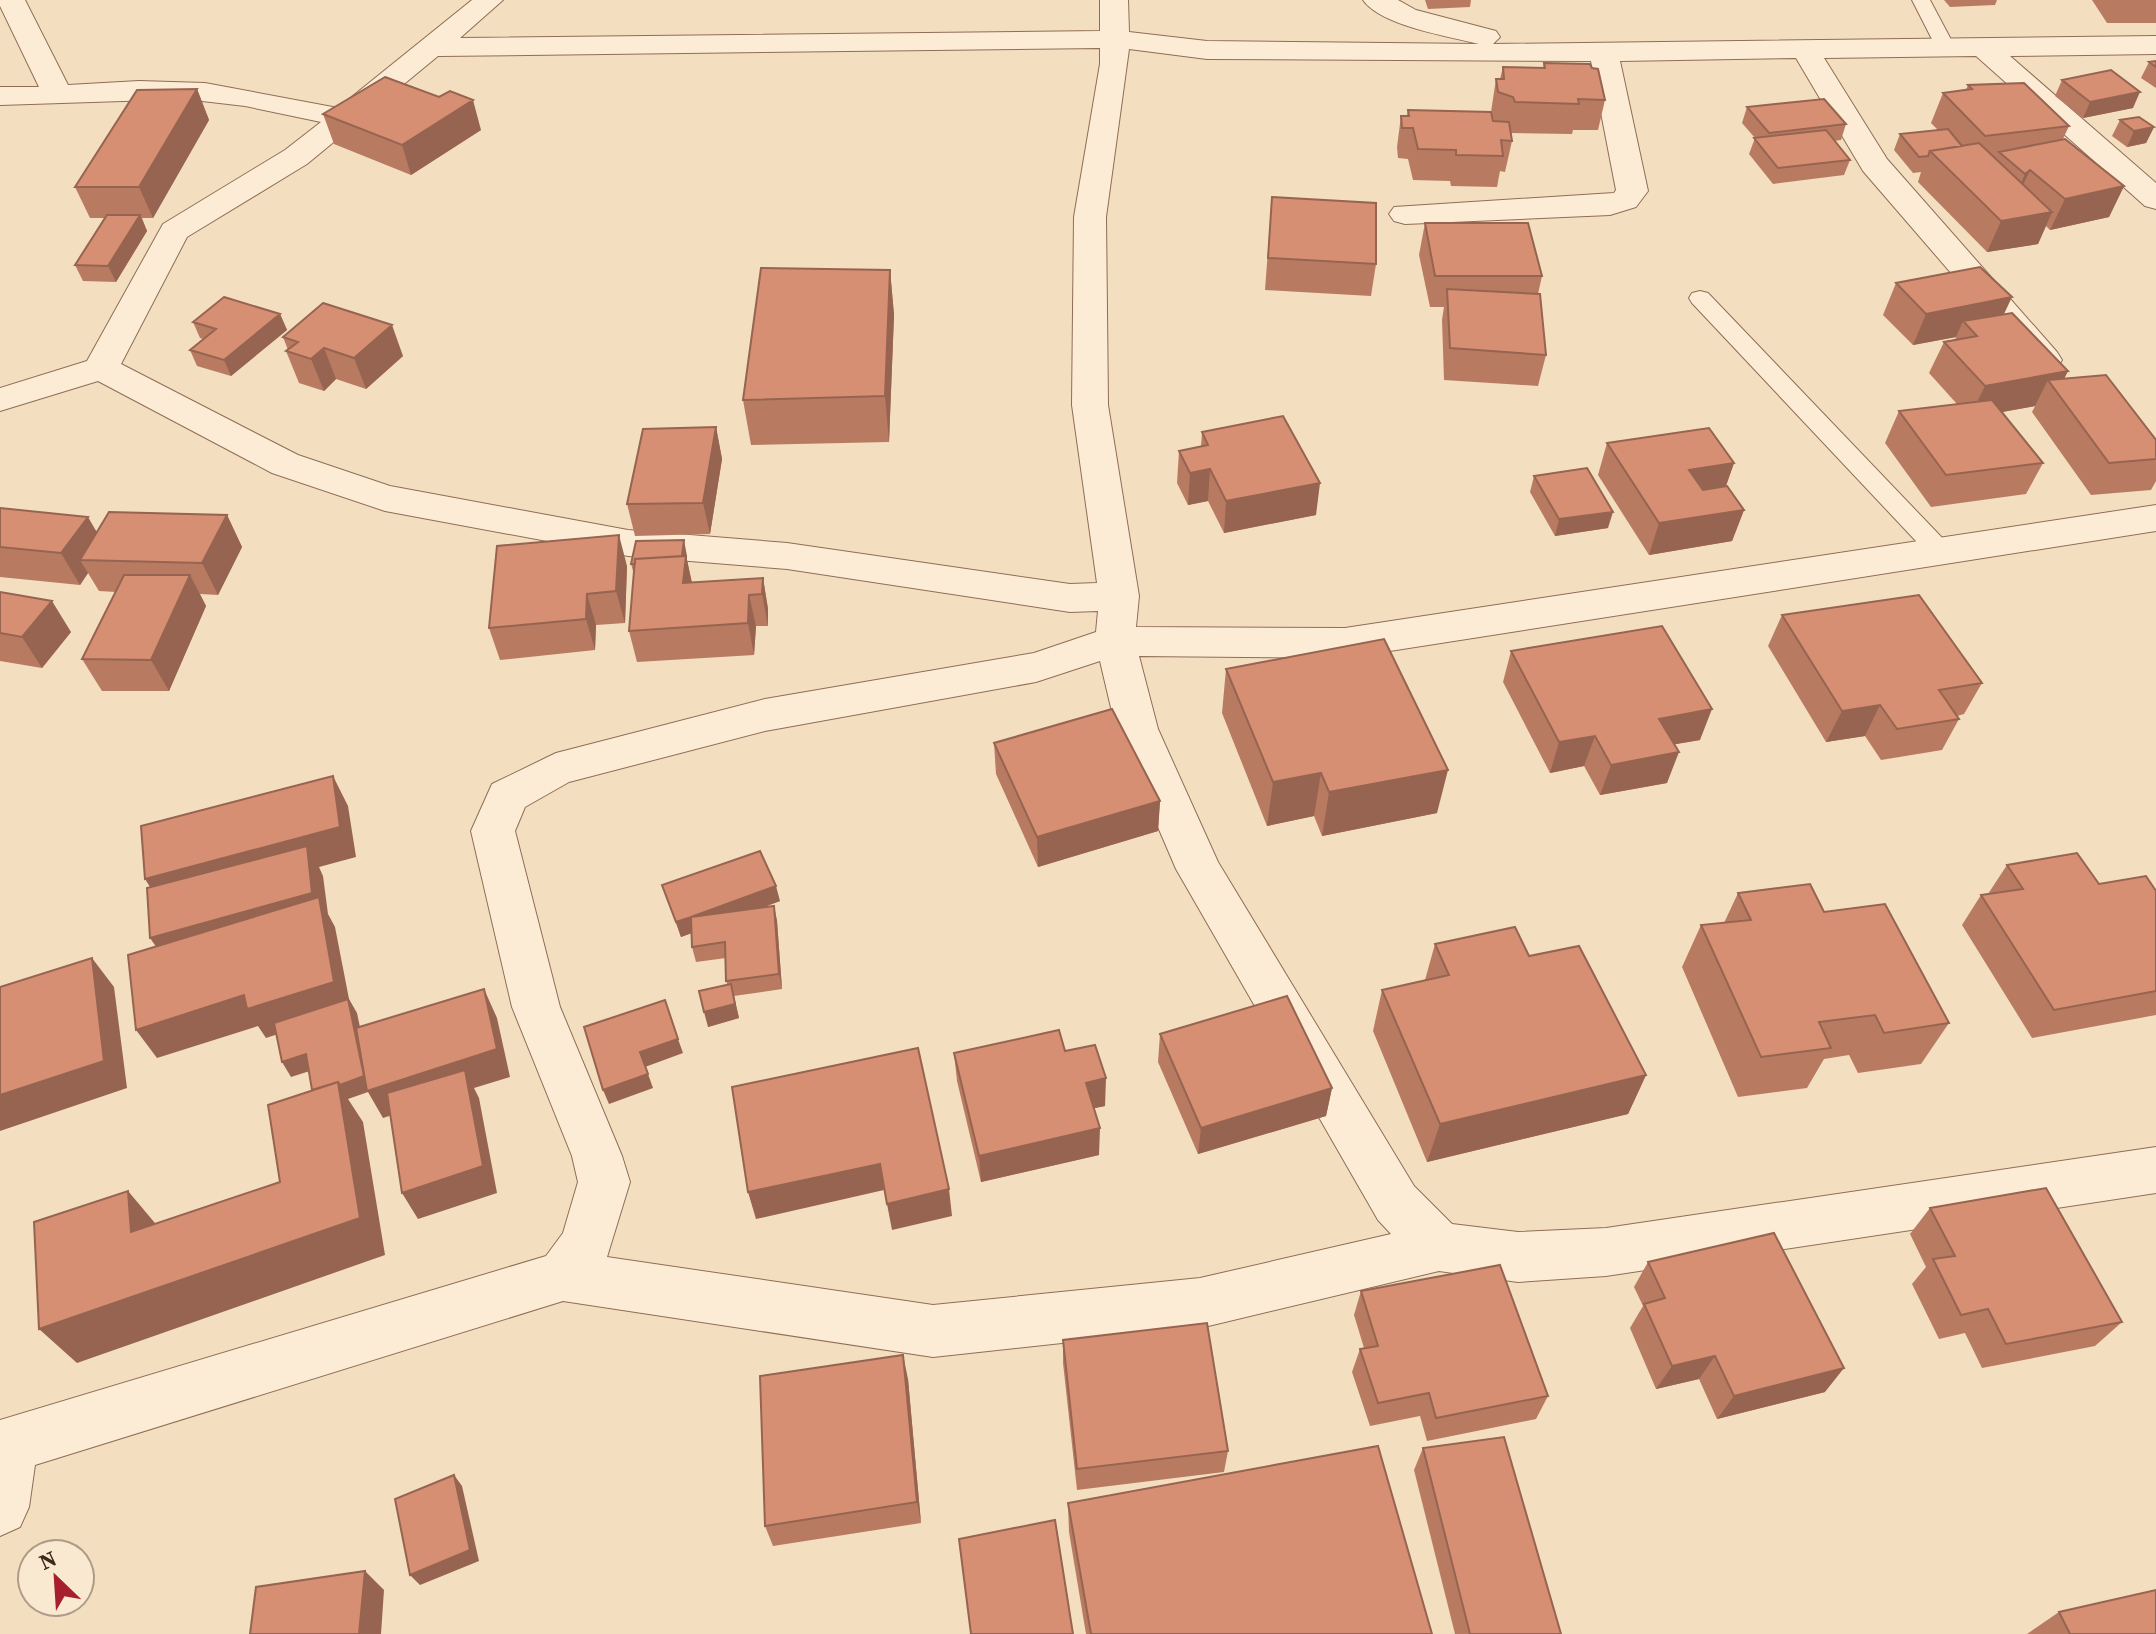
<svg xmlns="http://www.w3.org/2000/svg" width="2156" height="1634" viewBox="0 0 2156 1634" font-family="'Source Serif 4',serif">
	<style>
		.lines { fill: none; stroke-linecap: round; stroke-linejoin: round }
		.lane-casing { stroke: #8f6d56; stroke-width: 2 }
		.street-casing { stroke: #8f6d56; stroke-width: 2 }
		.lane { fill: #fdecd5; fill-rule: evenodd }
		.street { fill: #fdecd5; fill-rule: evenodd }
		.wall { fill: #b87b62 }
		.shaded-wall { fill: #966450 }
		.building { fill: #d68f72; stroke: #966450; stroke-width: 2 }
	</style>
	<rect width="100%" height="100%" fill="#f3dec0"/>
	<g class="lines">
		<!-- lane casing -->
		<g class="lane-casing">
			<path id="lane" d="M1912 0H1930L1956 49 1953 53H1939Z
				M1700 291 1708 293 1948 544 1952 550 1948 556 1939 559 1930 556 1692 303 1689 298 1692 293Z"/>
		</g>
		<!-- street casing -->
		<g class="street-casing">
			<path id="street" d="M0 0H25L68 85 139 81 205 83 338 108 472 0H503L460 38 1100 31V0H1128L1129 32 1207 41 1479 44C1448 36 1381 26 1363 0H1398L1416 10 1496 31 1500 37 1493 44 2156 36V54L2010 56 2156 183V209L2145 206 1976 56 1824 58 1887 159 2057 352 2062 360 2057 368 2045 371 2033 368 1863 171 1796 58 1620 61 1648 191 1636 207 1610 215 1405 224 1394 221 1389 214 1394 207 1614 193 1616 190 1591 61 1207 59 1129 49 1106 217 1108 405 1139 596 1136 627 1345 628 2156 505V531L1345 658 1139 656 1158 729 1218 862 1414 1186 1452 1224 1518 1232 1606 1228 2156 1147V1193L1606 1276 1518 1282 1439 1271 1200 1328 933 1357 563 1301 35 1465 29 1507 20 1527 0 1536V1420L546 1256 563 1233 578 1182 572 1156 512 1007 471 831 492 784 556 753 765 699 1034 653 1096 632 1098 611 1070 612 787 569 628 556 385 511 272 473 98 381 0 411V388L87 361 163 224 285 150 321 122 245 106 185 99 0 105V87H39L0 6ZM1100 48V64L1074 217 1072 405 1097 583 1070 584 787 543 628 530 390 486 298 455 121 364 187 237 307 164 438 56ZM1100 661 1116 729 1176 869 1378 1220 1391 1234 1200 1278 933 1305 607 1257 630 1182 622 1156 560 1007 515 831 525 807 569 782 765 731 1036 682Z"/>
		</g>
		<!-- lane -->
		<use href="#lane" class="lane"/>
		<!-- street -->
		<use href="#street" class="street"/>
	</g>
	<!-- wall -->
	<path class="wall" d="M1425 0H1471L1470 7 1428 9Z
		M1944 0H1997L1995 5 1950 7Z
		M2092 0H2156V23H2107Z
		M2156 61V88L2141 78 2149 62Z
		M1544 63 1605 100 1598 130H1573L1572 134 1510 133 1512 141 1505 172 1500 171 1497 187 1451 186 1450 181 1413 180 1408 159 1398 158 1397 147 1401 116H1407L1408 110 1491 112 1496 79H1500L1503 67 1543 68Z
		M2062 80 2133 108 2083 118 2055 96Z
		M1968 85 2069 126 2063 139 2124 186 2109 217 2050 230 2046 226 2038 244 1987 252 1918 182 1921 172 1913 173 1894 150 1900 134 1938 130 1931 123 1943 93 1966 90Z
		M197 89 209 120 153 218H142L147 231 116 282 83 281 75 265 104 218H90L75 187Z
		M1747 107 1846 124 1841 140 1834 141 1850 160 1844 175 1773 184 1749 154 1755 138 1742 123Z
		M323 114 481 130 411 175 334 144Z
		M2120 120 2154 127 2146 143 2127 147 2112 136Z
		M1272 197 1376 264 1371 296 1265 290Z
		M1425 223 1542 276 1538 294 1546 355 1538 386 1444 380 1442 320 1444 307H1430L1419 255Z
		M890 270 894 315 889 442 751 445 743 400Z
		M1896 283 2004 315 2068 371 2064 379 2156 440V481L2151 490 2091 495 2032 412 2035 406 2002 412 2043 463 2026 494 1931 507 1885 443 1899 411 1957 404 1929 373 1944 342 1955 340 1956 337 1913 345 1883 315Z
		M280 314 287 330 231 376 197 366 190 350 203 339 200 338 193 322Z
		M283 337 403 356 366 389 336 379 324 391 299 383 286 351 288 350Z
		M716 427 722 459 710 534 635 536 627 504Z
		M1202 432 1316 515 1224 533 1208 501 1188 505 1177 483 1179 451 1201 447Z
		M1607 443 1734 463 1726 486 1744 510 1732 541 1649 555 1598 475Z
		M1534 476 1608 528 1555 536 1530 492Z
		M0 508 97 532 227 515 242 547 218 595 200 594 206 606 169 691H102L82 659 116 592 99 591 88 573 80 585 0 577Z
		M687 556V560L692 583 763 578 768 609V626H756L754 655 637 662 629 631 634 574 631 564Z
		M627 566 625 623 596 625 595 650 500 660 489 628Z
		M0 592 71 632 42 668 0 661Z
		M1782 615 1982 683 1964 714 1957 716 1959 719 1942 750 1881 760 1865 736 1826 742 1768 646Z
		M1511 651 1700 740 1675 744 1667 783 1600 795 1584 766 1550 773 1503 682Z
		M1226 669 1437 813 1322 836 1314 816 1267 826 1222 713Z
		M994 743 1160 801 1158 831 1038 867 996 774Z
		M2007 865 2099 884 2156 891V1015L2032 1038 1962 925 1981 895 1988 894Z
		M662 885 780 901 762 908 774 906 777 921 782 989 734 996 739 1018 708 1027 727 985 726 958 696 962 692 947 691 933 681 937Z
		M1738 893 1824 912 1949 1023 1921 1064 1858 1073 1849 1055 1824 1059 1807 1088 1738 1097 1682 967 1701 925 1724 923Z
		M1435 944 1529 956 1646 1075 1628 1114 1427 1162 1373 1031 1382 990 1425 980Z
		M1160 1034 1332 1088 1326 1116 1198 1154 1158 1062Z
		M1065 1051 1105 1106 1094 1108 1099 1155 981 1182 957 1081 954 1053Z
		M1930 1208 2122 1322 2095 1346 1982 1368 1965 1333 1939 1339 1912 1284 1926 1267 1910 1234Z
		M1648 1262 1825 1392 1717 1419 1699 1379 1656 1389 1630 1328 1643 1306 1634 1287Z
		M1361 1291 1548 1396 1536 1419 1427 1441 1420 1416 1370 1426 1352 1372 1360 1349 1364 1348 1354 1315Z
		M1063 1340 1228 1451 1224 1472 1077 1490 1063 1363Z
		M908 1379 921 1523 773 1546 765 1526Z
		M1423 1448 1561 1634H1455L1414 1470Z
		M1068 1503 1432 1634H1086L1069 1532Z
		M2059 1612 2156 1634H2027Z"/>
	<!-- shaded-wall -->
	<path class="shaded-wall" d="M197 89 209 120 153 218 139 187Z
		M2140 92 2133 108 2083 118 2090 102Z
		M473 100 481 130 411 175 402 145Z
		M2154 127 2146 143 2127 147 2134 131Z
		M2030 170 2016 201 2011 205 2025 174Z
		M2124 186 2109 217 2050 230 2065 199Z
		M2052 212 2038 244 1987 252 2001 221Z
		M140 215 147 231 116 282 108 266Z
		M890 270 894 315 889 442 885 396Z
		M2012 297 1997 329 1963 321 1956 337 1913 345 1926 314Z
		M280 314 287 330 231 376 224 360Z
		M392 325 403 356 366 389 354 358Z
		M324 348 336 379 324 391 311 359Z
		M2068 371 2057 392 2048 380 2035 406 1969 418 1985 386Z
		M716 427 722 459 710 534 703 503Z
		M1734 463 1723 494 1679 501 1689 470Z
		M1210 469 1208 501 1188 505 1190 473Z
		M1320 483 1316 515 1224 533 1226 501Z
		M1744 510 1732 541 1649 555 1659 523Z
		M1613 512 1608 528 1555 536 1559 519Z
		M227 515 242 547 218 595 202 563Z
		M88 517 106 548 80 560 88 573 80 585 61 553Z
		M619 535 627 566 625 623 616 591Z
		M684 540 687 556V560L693 588 683 583 681 563Z
		M190 575 206 606 169 691 151 660Z
		M763 578 768 609V626L762 594Z
		M587 594 596 625 595 650 586 619Z
		M749 595 756 626 754 655 748 623Z
		M52 601 71 632 42 668 22 637Z
		M1880 705 1865 736 1826 742 1842 711Z
		M1712 709 1700 740 1648 749 1659 719Z
		M1595 736 1584 766 1550 773 1559 742Z
		M1679 752 1667 783 1600 795 1611 765Z
		M1448 770 1437 813 1322 836 1329 792Z
		M1321 773 1314 816 1267 826 1273 782Z
		M333 776 348 806 356 857 319 867 323 876 328 914 335 927 349 999 357 1013 373 1089 484 989 497 1018 510 1077 474 1088 479 1098 497 1193 418 1219 402 1193 469 1090 383 1118 368 1092 348 1099 363 1122 385 1255 77 1363 39 1329 360 1218 322 1108 351 1010 266 1038 258 1026 157 1058 136 1030 244 995 334 982 170 967 150 938 164 909 145 879Z
		M1160 801 1158 831 1038 867 1037 837Z
		M776 886 780 901 695 932 691 917Z
		M774 906 777 921 782 989 779 974Z
		M691 917 695 932 681 937 676 922Z
		M92 958 114 987 127 1088 0 1131V1095Z
		M731 984 739 1018 708 1027 704 1012Z
		M678 1039 683 1053 645 1067 640 1052Z
		M306 1054 316 1069 291 1077 282 1062Z
		M648 1074 653 1088 609 1104 603 1090Z
		M1646 1075 1628 1114 1427 1162 1440 1124Z
		M1106 1078 1105 1106 1086 1110V1083Z
		M1332 1088 1326 1116 1198 1154 1201 1128Z
		M1100 1128 1099 1155 981 1182 979 1156Z
		M880 1164 884 1190 756 1219 748 1192Z
		M949 1189 952 1216 892 1230 887 1204Z
		M128 1191 160 1229 131 1232Z
		M903 1355 908 1379 921 1523 917 1502Z
		M1715 1356 1699 1379 1656 1389 1672 1366Z
		M1844 1368 1825 1392 1717 1419 1734 1396Z
		M454 1475 462 1486 479 1561 420 1585 410 1575Z
		M365 1571 384 1590 381 1634H359Z"/>
	<!-- building -->
	<path class="building" d="M2156 61V67L2149 62Z
		M1544 63 1590 64 1592 68 1598 69 1605 100 1578 99 1579 104 1515 102 1513 97 1498 92 1496 79H1504L1503 67 1545 68Z
		M2111 70 2140 92 2090 102 2062 80Z
		M385 77 439 97 450 91 473 100 402 145 323 114Z
		M2024 83 2069 126 1985 136 1943 93 1972 89 1968 85Z
		M197 89 139 187H75L137 90Z
		M1824 99 1846 124 1769 133 1747 107Z
		M1408 110 1491 112 1493 121 1509 122 1512 141 1501 140 1503 156 1456 155V150L1418 149 1413 128H1402L1401 116H1409Z
		M2139 117 2154 127 2134 131 2120 120Z
		M1948 129 1962 146 1930 151 1928 156 1919 157 1900 134Z
		M1826 130 1850 160 1778 168 1754 138Z
		M2065 139 2124 186 2065 199 2030 170 2025 174 1999 152Z
		M1979 143 2052 212 2001 221 1930 151Z
		M1272 197 1376 203V264L1268 258Z
		M107 215H140L108 266 75 265Z
		M1425 223H1528L1542 276H1435Z
		M1980 267 2012 297 1926 314 1896 283Z
		M761 268 890 270 885 396 743 400Z
		M1447 289 1540 294 1546 355 1450 348Z
		M224 297 280 314 224 360 190 350 216 329 193 322Z
		M323 303 392 325 354 358 324 348 311 359 286 351 298 342 283 337Z
		M2012 313 2068 371 1985 386 1944 342 1977 336 1963 321Z
		M2106 375 2156 440V459L2109 463 2048 380Z
		M1992 400 2043 463 1946 475 1899 411Z
		M1283 416 1320 483 1226 501 1210 469 1190 473 1179 451 1208 445 1202 432Z
		M716 427 703 503 627 504 643 429Z
		M1709 428 1734 463 1689 470 1703 490 1727 486 1744 510 1659 523 1607 443Z
		M1587 468 1613 512 1559 519 1534 476Z
		M0 508 88 517 61 553 0 547Z
		M109 512 227 515 202 563 80 560Z
		M619 535 616 591 587 594 586 619 489 628 497 546Z
		M684 540 682 556 635 559V564H631L636 541Z
		M686 556 683 583 763 578 762 594 749 595 748 623 629 631 635 559Z
		M124 575H190L151 660 82 659Z
		M0 592 52 601 22 637 0 633Z
		M1919 595 1982 683 1939 690 1959 719 1897 729 1880 705 1842 711 1782 615Z
		M1662 626 1712 709 1659 719 1679 752 1611 765 1595 736 1559 742 1511 651Z
		M1384 639 1448 770 1329 792 1321 773 1273 782 1226 669Z
		M1112 709 1160 801 1037 837 994 743Z
		M333 776 340 827 145 879 141 826Z
		M307 846 312 893 150 938 147 888Z
		M760 851 776 886 691 917 774 906 779 974 726 981 725 942 692 947 691 917 676 922 662 885Z
		M2077 853 2099 884 2146 876 2156 891V991L2054 1010 1981 895 2023 889 2007 865Z
		M1810 884 1824 912 1885 904 1949 1023 1884 1033 1875 1015 1819 1022 1831 1048 1761 1057 1701 925 1751 920 1738 893Z
		M319 897 334 982 247 1009 244 995 136 1030 128 955Z
		M1515 927 1529 956 1579 946 1646 1075 1440 1124 1382 990 1449 975 1435 944Z
		M92 958 104 1061 0 1095V987Z
		M731 984 735 1004 704 1012 699 991Z
		M484 989 497 1049 367 1091 356 1028Z
		M1287 996 1332 1088 1201 1128 1160 1034Z
		M348 999 364 1076 340 1085 338 1082 312 1090 306 1054 282 1062 274 1023Z
		M665 1000 678 1039 640 1052 648 1074 603 1090 584 1027Z
		M1059 1030 1065 1051 1095 1045 1106 1078 1086 1083 1100 1128 979 1156 954 1053Z
		M918 1048 949 1189 887 1204 880 1164 748 1192 732 1087Z
		M465 1070 483 1166 402 1193 387 1093Z
		M338 1082 360 1218 39 1329 34 1222 128 1191 131 1232 280 1182 268 1105Z
		M2046 1188 2122 1322 2006 1344 1988 1309 1961 1315 1933 1259 1955 1256 1930 1208Z
		M1774 1233 1844 1368 1734 1396 1715 1356 1672 1366 1644 1304 1665 1298 1648 1262Z
		M1500 1265 1548 1396 1436 1418 1429 1393 1378 1403 1360 1349 1378 1346 1361 1291Z
		M1207 1323 1228 1451 1077 1469 1063 1340Z
		M903 1355 917 1502 765 1526 760 1376Z
		M1504 1437 1561 1634H1470L1423 1448Z
		M1378 1446 1432 1634H1091L1068 1503Z
		M454 1475 470 1550 410 1575 395 1499Z
		M1055 1520 1073 1634H971L959 1539Z
		M365 1571 359 1634H250L256 1587Z
		M2156 1590V1634H2070L2059 1612Z"/>
	<!-- north arrow -->
	<g transform="translate(56 1578) rotate(335)"><circle r="38" fill="#fae9d1" stroke="#ae9c89" stroke-width="2"/>
	<path d="M0-6L14 30L0 20L-14 30Z" fill="#a61e30"/>
	<text y="-12" font-size="22" font-weight="bold" text-anchor="middle" fill="#3d281c">N</text>
	</g>
</svg>
